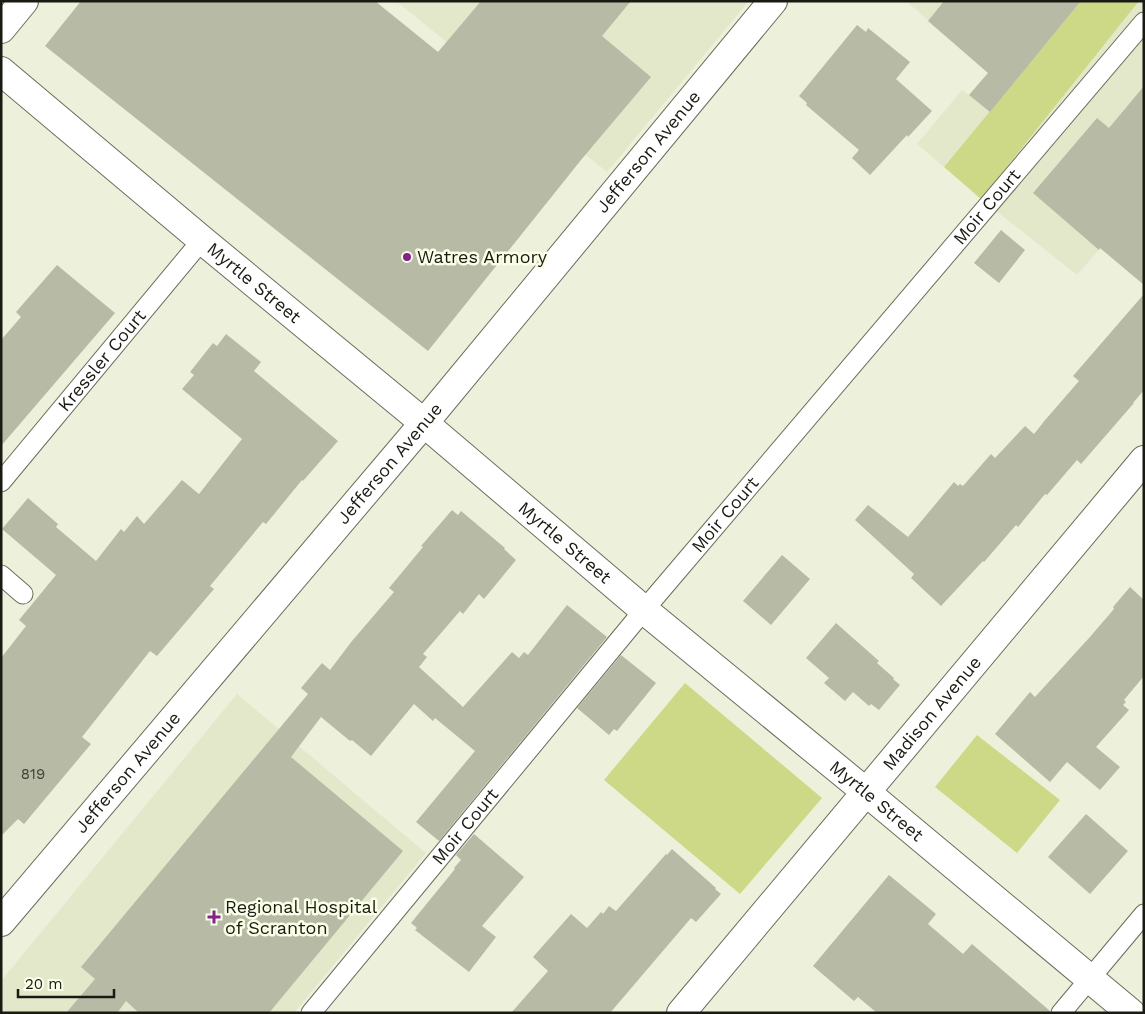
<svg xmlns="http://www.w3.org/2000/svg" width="1145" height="1014" viewBox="0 0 1145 1014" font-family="'Work Sans',sans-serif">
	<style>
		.built { fill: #e3e8cb }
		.green { fill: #cdd987 }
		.building { fill: #b7bba6 }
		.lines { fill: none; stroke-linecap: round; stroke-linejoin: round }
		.service-casing { stroke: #6a6d5a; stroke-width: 21 }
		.minor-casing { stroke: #6a6d5a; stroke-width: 30 }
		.secondary-casing { stroke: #6a6d5a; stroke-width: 30 }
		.service { stroke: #fff; stroke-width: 19 }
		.minor { stroke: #fff; stroke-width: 28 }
		.secondary { stroke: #fff; stroke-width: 28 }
		.poi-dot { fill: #84218a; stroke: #faffe8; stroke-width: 2 }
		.labels { text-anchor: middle; stroke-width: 5; stroke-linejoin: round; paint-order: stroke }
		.number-label { font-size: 15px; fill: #404338 }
		.street-label { font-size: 18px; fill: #191b13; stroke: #faffe8 }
		.poi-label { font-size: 18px; fill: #191b13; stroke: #faffe8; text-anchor: start }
	</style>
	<rect width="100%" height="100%" fill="#edf1db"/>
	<!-- built -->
	<path class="built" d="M396 1H749L607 172Z
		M906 1H1081L944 167 917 144 962 90 969 95 988 73Z
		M1139 1H1144V197L1077 275 981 199Z
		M237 694 426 853 294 1013H1V981Z"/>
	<!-- green -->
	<path class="green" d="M1081 1H1139L981 199 944 167Z
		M685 683 822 798 740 894 604 780Z
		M977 735 1060 800 1017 853 935 787Z"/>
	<!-- building -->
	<path class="building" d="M81 1H375L438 52 481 1H631L602 36 651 77 581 160 428 351 45 46Z
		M944 1H1081L990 112 969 95 988 73 928 21Z
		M857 25 866 32 868 28 910 62 896 79 932 111 908 137 907 135 870 175 852 158 859 150 806 105 807 103 799 96Z
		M1144 86V285L1100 248 1099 250 1033 193 1097 118 1109 128Z
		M1001 230 1025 250 999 283 974 263Z
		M57 265 115 313 1 446V340L21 317 16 312Z
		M1144 294V390L1133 403H1134L1081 464 1077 460 1047 495 1045 494 1018 527 1016 525 984 562 983 561 941 606 911 578 914 574 855 520 868 505 908 537 954 482 958 486 960 484 963 486 991 454 995 458 1025 426 1034 434 1046 419 1079 381 1073 376Z
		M226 334 261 362 254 371 338 441 303 481 302 480 266 524 263 522 210 586 214 589 157 656 150 651 82 737 91 744 24 824 18 819 1 836V658L26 626 19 620 56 575 2 529 28 498 58 524 56 527 96 561 121 529 124 532 137 516 144 524 182 480 199 494 242 439 182 389 194 375 190 372 213 343 217 346Z
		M452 510 458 515 461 511 505 548 504 549 516 560 484 599 479 594 463 614 460 611 423 654 427 657 419 667 463 707 512 652 519 658 524 652 528 655 567 605 607 637 439 841 416 822 475 751 435 718 433 721 414 704 371 756 352 740 350 741 321 717 291 757 403 851 269 1013H139L126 1001 117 1013H66L95 979 81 967 308 694 301 688 322 663 330 670 352 641 394 592 389 588 423 547 421 546Z
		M782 555 810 579 771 625 743 601Z
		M1130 587 1144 600V676L1124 700 1126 702 1123 705 1129 710 1096 747 1120 767 1100 790 1067 762 1050 782 995 734 1030 692 1035 697 1089 638 1114 609 1113 607Z
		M836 623 879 661 877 663 894 678 893 679 900 685 879 710 871 704 869 706 853 692 845 701 824 683 829 678 806 658Z
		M621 655 656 683 617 731 614 729 609 735 577 708Z
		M1086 814 1128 851 1090 894 1048 857Z
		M474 834 524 877 482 926 496 937 469 972 415 930 417 928 411 923 455 869 454 868 461 860 456 855Z
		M672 849 716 888 715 889 721 894 696 922 691 918 610 1013H511L548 971 533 957 571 914 587 928 601 912 603 914 609 906 616 911 666 854 667 855Z
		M889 875 936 914 928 924 963 954 972 944 1050 1011V1013H877L858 997 854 1001 813 966Z"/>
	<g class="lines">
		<!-- service casing -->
		<g class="service-casing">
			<g id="service">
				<path id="s1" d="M1 482 202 240"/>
				<path d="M1 575 23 594"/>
				<path id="s2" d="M311 1013 644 610 1144 22"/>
				<path d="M1061 1013 1144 914"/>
			</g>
		</g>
		<!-- minor casing -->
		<g class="minor-casing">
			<g id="minor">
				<path d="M1 29 24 1"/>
				<path id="s3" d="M1 71 202 240 424 423 644 610 866 792 1131 1013"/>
				<path id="s4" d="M681 1013 1144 460"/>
			</g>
		</g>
		<!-- secondary casing -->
		<g class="secondary-casing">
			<g id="secondary">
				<path id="s5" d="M1 922 424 423 773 1"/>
			</g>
		</g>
		<!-- service -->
		<use href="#service" class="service"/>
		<!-- minor -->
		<use href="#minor" class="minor"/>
		<!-- secondary -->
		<use href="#secondary" class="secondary"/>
	</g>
	<!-- markers -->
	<g class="poi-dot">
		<circle cx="407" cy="257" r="5"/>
		<path d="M211.5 909.5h5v5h5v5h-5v5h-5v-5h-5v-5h5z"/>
	</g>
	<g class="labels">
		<!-- number labels -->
		<g class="number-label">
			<text x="33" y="779">819</text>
		</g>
		<!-- street labels -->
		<g class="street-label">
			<text dy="6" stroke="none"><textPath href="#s5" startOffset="1006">Jefferson Avenue</textPath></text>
			<text dy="6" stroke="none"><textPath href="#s2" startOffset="1052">Moir Court</textPath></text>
			<text dy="6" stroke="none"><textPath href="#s3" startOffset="330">Myrtle Street</textPath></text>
			<text dy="6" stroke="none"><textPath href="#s1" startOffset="158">Kressler Court</textPath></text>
			<text dy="6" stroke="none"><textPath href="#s5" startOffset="601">Jefferson Avenue</textPath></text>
			<text dy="6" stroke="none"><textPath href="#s2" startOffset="648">Moir Court</textPath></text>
			<text dy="6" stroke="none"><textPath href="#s3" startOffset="735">Myrtle Street</textPath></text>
			<text dy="6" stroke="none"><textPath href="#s4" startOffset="391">Madison Avenue</textPath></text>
			<text dy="6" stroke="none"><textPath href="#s5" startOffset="196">Jefferson Avenue</textPath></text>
			<text dy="6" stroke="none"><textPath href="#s3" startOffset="1140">Myrtle Street</textPath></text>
			<text dy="6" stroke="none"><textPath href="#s2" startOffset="242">Moir Court</textPath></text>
		</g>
		<!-- poi labels -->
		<g class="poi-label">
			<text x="417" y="263">Watres Armory</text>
			<text x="225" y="913">Regional Hospital<tspan x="225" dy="21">of Scranton</tspan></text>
		</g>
	</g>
	<!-- border -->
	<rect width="1145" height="1014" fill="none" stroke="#191b13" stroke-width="5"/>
	<!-- scale -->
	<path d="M18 989v8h96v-8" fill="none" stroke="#191b13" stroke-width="2.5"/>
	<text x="25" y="989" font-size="15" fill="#191b13" stroke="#faffe8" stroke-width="4" paint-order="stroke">20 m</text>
</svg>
